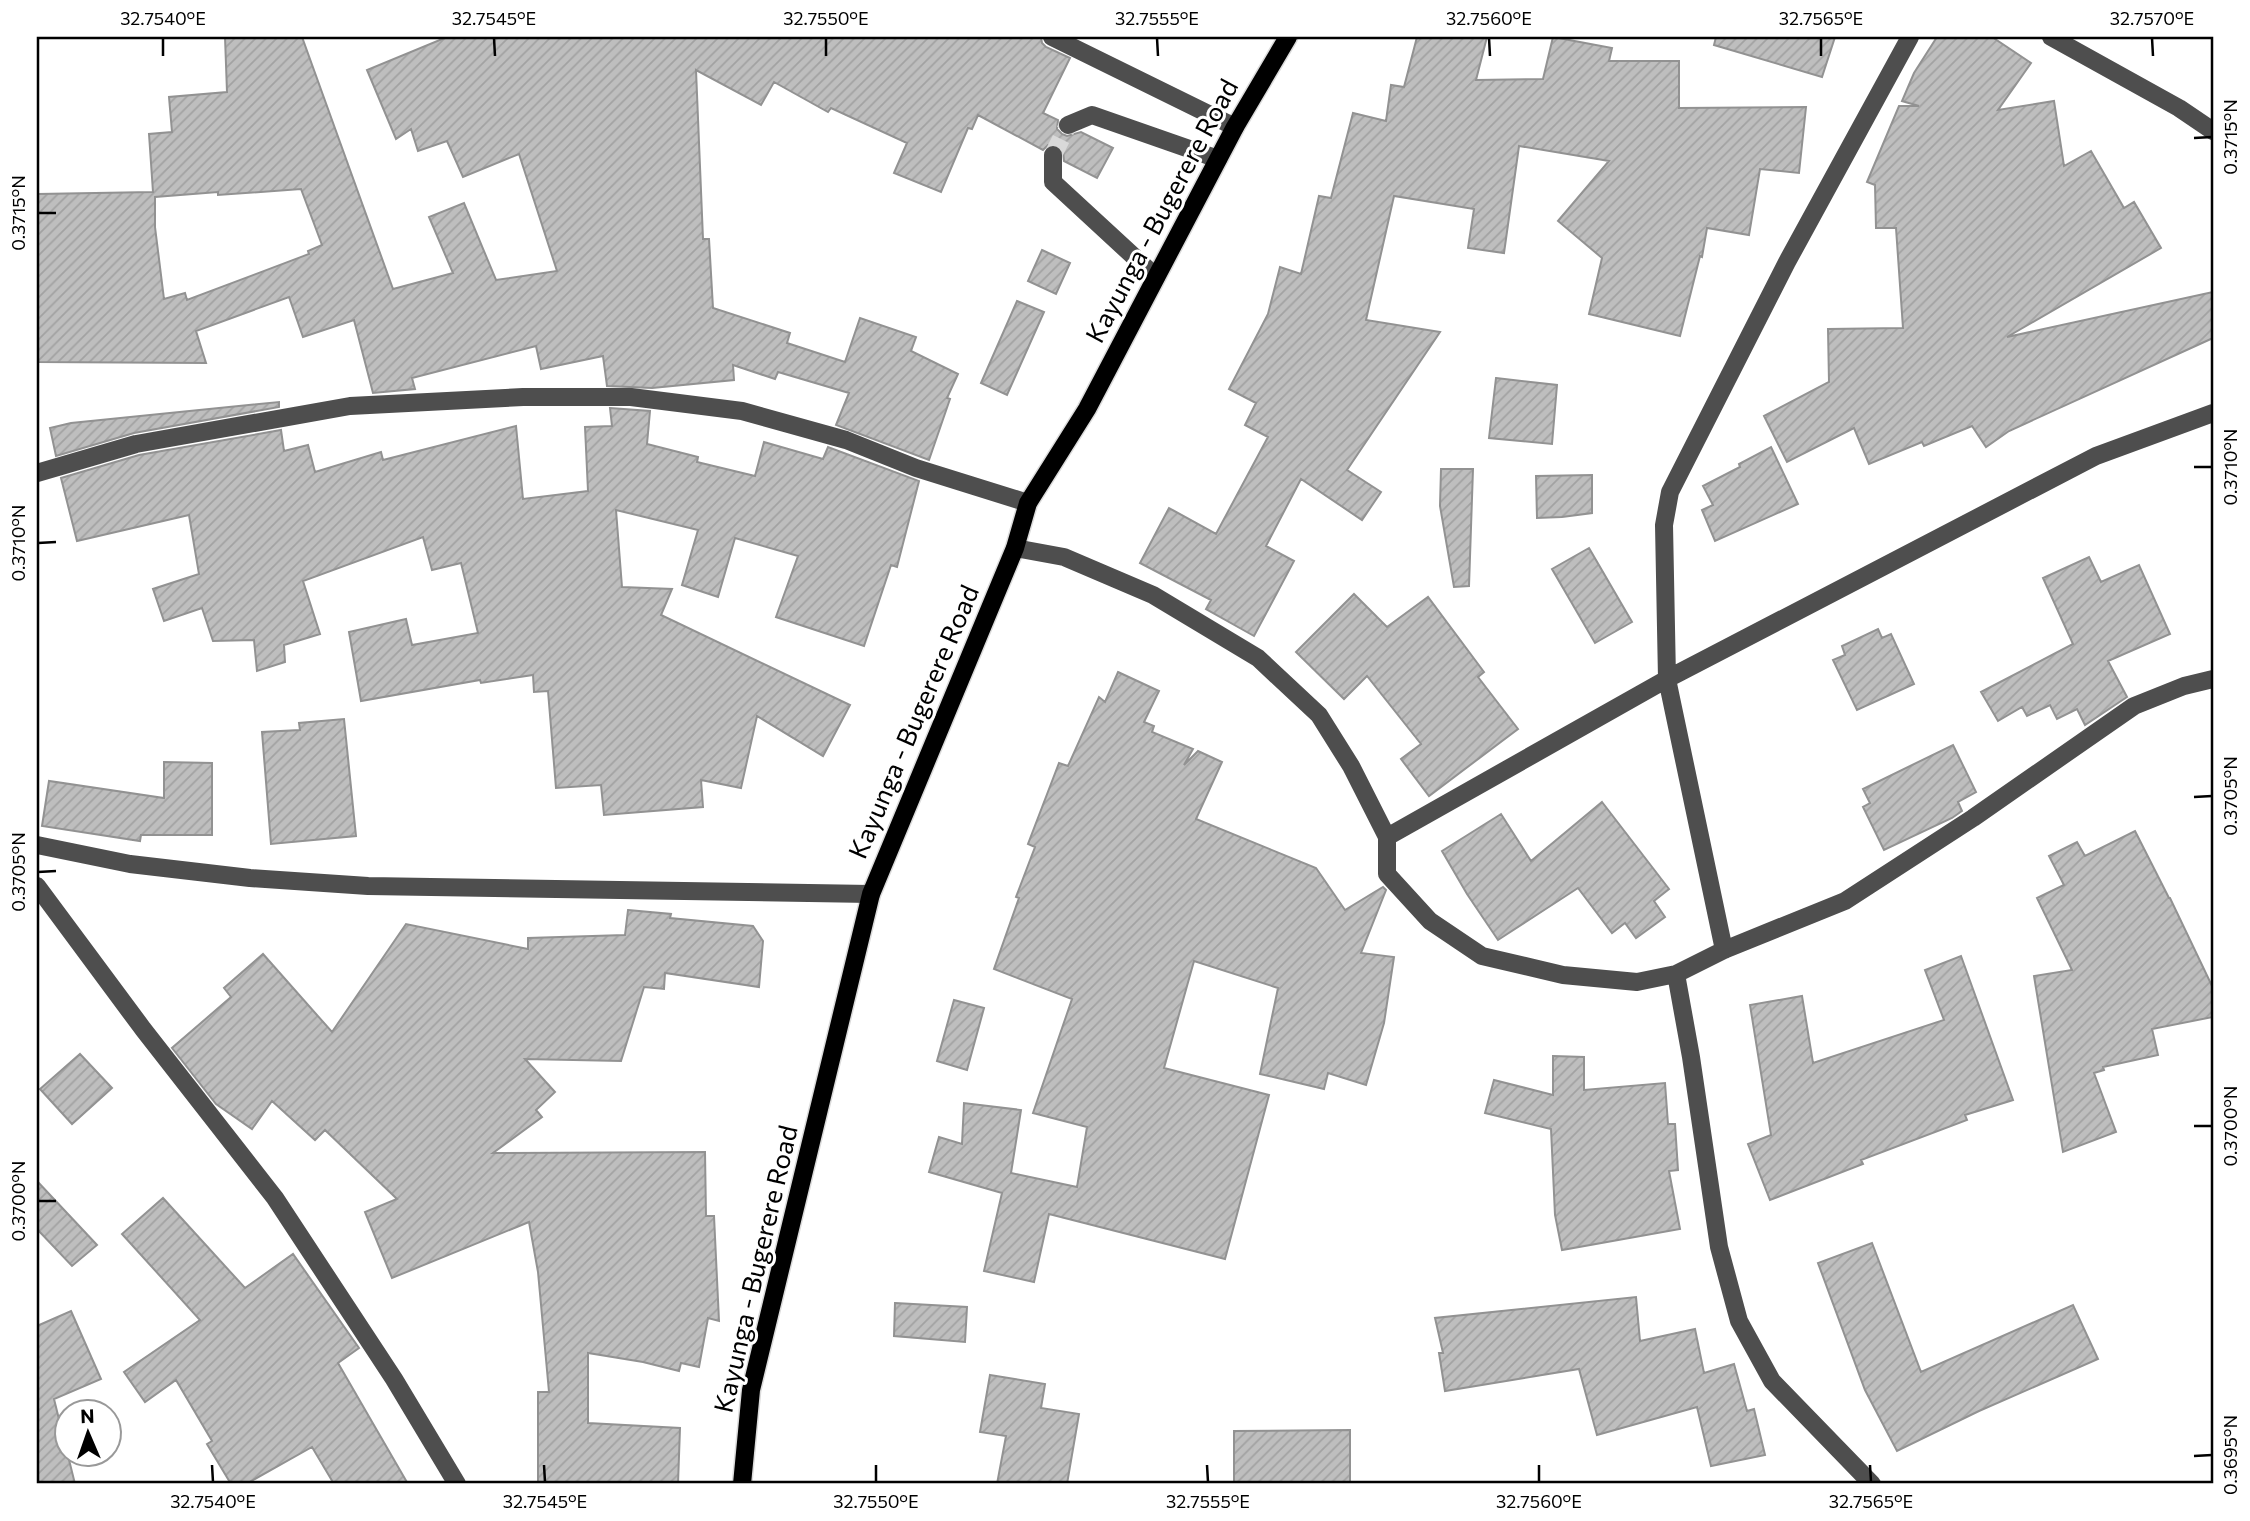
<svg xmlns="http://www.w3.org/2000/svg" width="2250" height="1521" viewBox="0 0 2250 1521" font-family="Commissioner,sans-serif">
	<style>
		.building { fill: url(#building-hatch); stroke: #929292; stroke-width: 2; fill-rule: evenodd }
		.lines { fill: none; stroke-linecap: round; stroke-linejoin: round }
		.minor-tunnel { stroke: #d9d9d9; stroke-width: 18; stroke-dasharray: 18 9; stroke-linecap: butt }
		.major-casing { stroke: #dbdbdb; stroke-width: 21 }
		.minor { stroke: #4e4e4e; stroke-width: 18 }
		.major { stroke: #000; stroke-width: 18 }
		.ticks { fill: none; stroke: #000; stroke-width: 2.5 }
		.labels { text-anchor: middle; stroke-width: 6; stroke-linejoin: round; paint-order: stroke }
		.street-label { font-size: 26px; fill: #000; stroke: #fff }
		.neatline { fill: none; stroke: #000; stroke-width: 2.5 }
		.ticks-label { font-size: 18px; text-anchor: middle; fill: #000 }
	</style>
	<defs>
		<pattern id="building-hatch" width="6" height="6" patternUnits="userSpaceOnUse" patternTransform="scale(1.75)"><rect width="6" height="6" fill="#bebebe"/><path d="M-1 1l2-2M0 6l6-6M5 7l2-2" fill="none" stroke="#a2a2a2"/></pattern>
	</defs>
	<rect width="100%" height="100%" fill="#fff"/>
	<!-- building -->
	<path class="building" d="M225 37H302L393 289 453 273 429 217 464 203 496 280 557 271 519 154 463 177 447 141 418 151 411 129 396 139 367 70 447 37H1041L1042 43 1046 47 1070 58 1043 113 1058 120 1057 129 1062 134 1067 136 1081 132 1113 148 1097 178 1064 161 1063 150 1058 145H1048L1043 150 978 115 972 129 968 128 941 192 894 173 907 143 831 108 828 112 774 82 761 105 696 70 703 239H709L713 308 790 333 787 343 845 362 860 318 916 337 911 351 958 374 947 398 950 399 929 460 836 425 849 393 778 372 775 379 733 365 734 380 652 388 607 386 603 356 541 369 536 346 412 378 415 389 373 393 354 320 303 337 289 297 196 331 206 363 37 362 38 194 153 192 149 134 172 132 169 97 227 92ZM301 189 322 245 308 251 309 254 187 300 185 293 164 299 155 227V197L218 192V195Z
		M1417 37H1487L1476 80 1543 79 1553 37 1612 48 1609 61H1679V108L1806 107 1799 173 1760 169 1749 235 1707 228 1702 257 1700 256 1680 336 1589 314 1602 258 1558 221 1609 161 1519 146 1504 253 1468 248 1474 209 1394 196 1366 320 1440 332 1347 470 1381 492 1362 520 1301 479 1266 546 1294 561 1254 636 1206 609 1211 600 1140 563 1169 508 1216 534 1268 437 1245 425 1256 403 1229 389 1268 314 1280 267 1301 274 1319 196 1331 198 1353 113 1386 121 1391 85 1404 87Z
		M1716 37H1835L1822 77 1714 45Z
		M1937 37H1992L2031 63 1998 110 2054 101 2064 166 2091 151 2124 208 2134 202 2161 248 2007 337 2213 292V338L2009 431 1986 447 1972 426 1924 446 1922 442 1869 464 1854 428 1787 462 1764 416 1829 382 1828 329 1903 328 1896 228H1876L1875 185 1867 182 1899 106H1919L1902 101 1914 73Z
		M1042 250 1070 263 1056 294 1028 281Z
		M1017 301 1044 312 1007 395 981 383Z
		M1496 378 1557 385 1552 444 1489 438Z
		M279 402V407L134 433 56 456 50 428 71 423Z
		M610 408 650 411 647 444 698 457 697 462 755 476 764 442 823 459 828 447 919 481 897 567 891 565 864 646 776 617 798 556 735 538 718 597 682 585 698 530 616 510 622 587 672 589 661 615 850 705 823 756 757 716 741 788 701 780 703 807 604 815 601 785 556 788 548 691 534 692 533 675 481 683 480 680 361 701 349 632 406 619 412 645 478 633 461 563 432 570 423 537 303 581 320 634 284 645 285 662 257 671 254 640 213 641 202 608 164 621 153 589 199 574 189 515 77 541 61 478 139 455 281 430 284 451 308 445 315 472 381 452 383 460 516 426 523 499 588 491 585 427 612 426Z
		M1771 447 1798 504 1715 541 1702 510 1713 505 1703 486 1740 467 1739 464Z
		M1441 469H1473L1469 586 1454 587 1440 506Z
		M1592 475V513L1562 517 1537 518 1536 476Z
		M1589 548 1632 622 1595 643 1552 569Z
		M2089 557 2101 582 2139 565 2170 634 2108 661 2127 697 2085 725 2077 709 2057 719 2050 705 2027 716 2022 707 1998 721 1981 692 2073 644 2043 578Z
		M1354 594 1387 627 1428 597 1484 672 1478 677 1518 729 1429 796 1401 759 1421 744 1367 676 1344 699 1296 652Z
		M1878 629 1882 638 1891 634 1914 684 1857 710 1833 660 1845 655 1842 646Z
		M1118 672 1159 691 1144 722 1154 726 1152 732 1193 749 1184 765 1198 751 1222 762 1196 819 1316 868 1345 910 1383 887 1386 890 1361 953 1394 957 1384 1023 1366 1085 1328 1073 1324 1089 1260 1074 1278 988 1194 961 1164 1068 1269 1095 1225 1259 1049 1214 1034 1282 984 1271 1002 1193 929 1172 939 1137 962 1144 964 1103 1021 1110 1011 1173 1077 1187 1087 1127 1033 1113 1072 999 994 969 1019 898 1016 897 1035 847 1028 844 1059 763 1068 766 1099 697 1105 702Z
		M344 719 356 836 271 844 262 732 300 730 299 723Z
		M1953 745 1976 792 1958 802 1962 811 1952 818 1884 850 1863 807 1870 803 1863 789Z
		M164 762 212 763V835H141L140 841 42 826 49 781 164 798Z
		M1602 802 1669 889 1654 901 1665 917 1636 938 1625 923 1612 933 1578 888 1498 940 1467 894 1442 851 1501 814 1531 861Z
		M2135 831 2169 898H2170L2213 988V1017L2152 1029 2158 1055 2103 1067 2104 1070 2094 1073 2116 1132 2063 1152 2034 976 2072 970 2037 898 2064 885 2049 856 2077 842 2085 856Z
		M628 910 671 914 670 918 753 926 763 941 759 987 665 973 664 989 644 987 621 1061 525 1059 555 1092 536 1110 542 1117 493 1153 705 1152 706 1216H714L719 1321 708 1318 699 1367 681 1363 679 1371 643 1362 588 1353V1423L680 1428 678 1484H538V1392H549L538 1272 529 1222 392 1278 365 1212 397 1199 325 1130 315 1140 272 1101 252 1129 216 1104 172 1048 231 997 224 988 263 954 332 1032 406 924 528 949V938L625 935Z
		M1961 956 2013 1100 1965 1115 1967 1120 1861 1160 1863 1164 1770 1200 1748 1144 1771 1135 1750 1005 1802 996 1813 1063 1944 1020 1925 970Z
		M954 1000 984 1008 967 1070 937 1061Z
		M80 1054 112 1088 72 1124 40 1089Z
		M1553 1056 1584 1057V1090L1665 1083 1668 1124H1675L1678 1170 1669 1171 1680 1229 1562 1250 1555 1215 1551 1129 1485 1113 1494 1080 1553 1095Z
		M37 1181 97 1245 72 1266 37 1229Z
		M163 1198 245 1288 293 1254 359 1348 338 1363 408 1484H334L312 1447 246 1484H231L207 1444 212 1441 176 1380 145 1402 124 1372 200 1320 122 1234Z
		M1872 1243 1921 1372 2073 1305 2098 1359 1979 1411 1897 1451 1865 1390 1818 1263Z
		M1636 1297 1640 1341 1695 1329 1704 1373 1734 1364 1747 1411 1754 1409 1765 1455 1711 1466 1697 1407 1597 1435 1579 1369 1445 1391 1439 1353H1443L1435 1318Z
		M895 1303 967 1307 965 1342 894 1336Z
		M71 1311 101 1379 54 1399 75 1484H37V1326Z
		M990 1375 1045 1384 1041 1408 1079 1414 1067 1484H997L1006 1436 980 1432Z
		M1350 1430V1484H1234V1431Z"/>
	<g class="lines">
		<!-- minor-tunnel -->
		<path class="minor-tunnel" d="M1053 155 1068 125"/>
		<!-- major casing -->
		<g class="major-casing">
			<path id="major" d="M742 1484 751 1390 871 894 1015 548 1028 503 1087 409 1235 127 1288 37"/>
		</g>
		<!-- minor -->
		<path class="minor" d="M1052 37 1235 127
			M2051 37 2179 108 2213 131
			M1068 125 1092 115 1218 159
			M1053 155V182L1156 277
			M37 473 136 444 350 406 523 397H631L742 411 846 440 916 468 1028 503
			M1015 548 1064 557 1153 595 1258 658 1319 715 1351 766 1387 837V874L1430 921 1482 956 1563 975 1637 982 1676 974 1724 950 1845 901 1973 818 2134 706 2184 686 2213 679
			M1387 837 1667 679 2096 456 2213 413
			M37 845 130 864 250 878 368 886 871 894
			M37 886 143 1029 275 1198 394 1379 457 1484
			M1724 950 1667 679 1664 525 1670 492 1787 262 1910 37
			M1676 974 1691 1057 1719 1247 1739 1321 1772 1381 1872 1484"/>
		<!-- major -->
		<use href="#major" class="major"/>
	</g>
	<!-- ticks -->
	<path class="ticks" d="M163 38V56M494 38 495 56M826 38V56M1157 38 1158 56M1489 38 1490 56M1821 38V56M2152 38 2153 56M2194 138 2212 137M38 213H56M2194 467H2212M38 543 56 542M2194 797 2212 796M38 872 56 871M2194 1126H2212M38 1201H56M2194 1456 2212 1455M212 1465 213 1482M544 1465 545 1482M876 1465V1482M1207 1465 1208 1482M1539 1465V1482M1870 1465 1871 1482"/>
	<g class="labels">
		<!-- street labels -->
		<g class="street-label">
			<text transform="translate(1162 211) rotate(-62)" y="9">Kayunga - Bugerere Road</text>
			<text transform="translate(914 722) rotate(-67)" y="9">Kayunga - Bugerere Road</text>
			<text transform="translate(756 1269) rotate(-77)" y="9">Kayunga - Bugerere Road</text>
		</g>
	</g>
	<!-- border -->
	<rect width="2250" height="1521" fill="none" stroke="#ffffff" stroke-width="77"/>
	<!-- north arrow -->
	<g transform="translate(88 1433) rotate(358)"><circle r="33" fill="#ffffff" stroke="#999999" stroke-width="2"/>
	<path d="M0-5L12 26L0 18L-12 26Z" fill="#000000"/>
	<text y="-10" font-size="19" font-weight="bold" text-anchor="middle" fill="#000000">N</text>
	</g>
	<rect x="38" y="38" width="2174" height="1444" class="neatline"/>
	<g class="ticks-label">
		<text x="163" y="25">32.7540°E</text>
		<text x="494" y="25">32.7545°E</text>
		<text x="826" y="25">32.7550°E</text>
		<text x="1157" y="25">32.7555°E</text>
		<text x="1489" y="25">32.7560°E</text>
		<text x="1821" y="25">32.7565°E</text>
		<text x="2152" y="25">32.7570°E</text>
		<text transform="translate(2231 137) rotate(-90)" y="6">0.3715°N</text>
		<text transform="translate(19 213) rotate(-90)" y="6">0.3715°N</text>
		<text transform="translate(2231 467) rotate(-90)" y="6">0.3710°N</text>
		<text transform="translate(19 543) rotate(-90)" y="6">0.3710°N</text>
		<text transform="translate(2231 796) rotate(-90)" y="6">0.3705°N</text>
		<text transform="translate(19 872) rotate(-90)" y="6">0.3705°N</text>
		<text transform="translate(2231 1126) rotate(-90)" y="6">0.3700°N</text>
		<text transform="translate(19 1201) rotate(-90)" y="6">0.3700°N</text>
		<text transform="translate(2231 1455) rotate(-90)" y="6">0.3695°N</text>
		<text x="213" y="1508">32.7540°E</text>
		<text x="545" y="1508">32.7545°E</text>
		<text x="876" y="1508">32.7550°E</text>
		<text x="1208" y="1508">32.7555°E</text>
		<text x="1539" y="1508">32.7560°E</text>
		<text x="1871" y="1508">32.7565°E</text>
	</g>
</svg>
